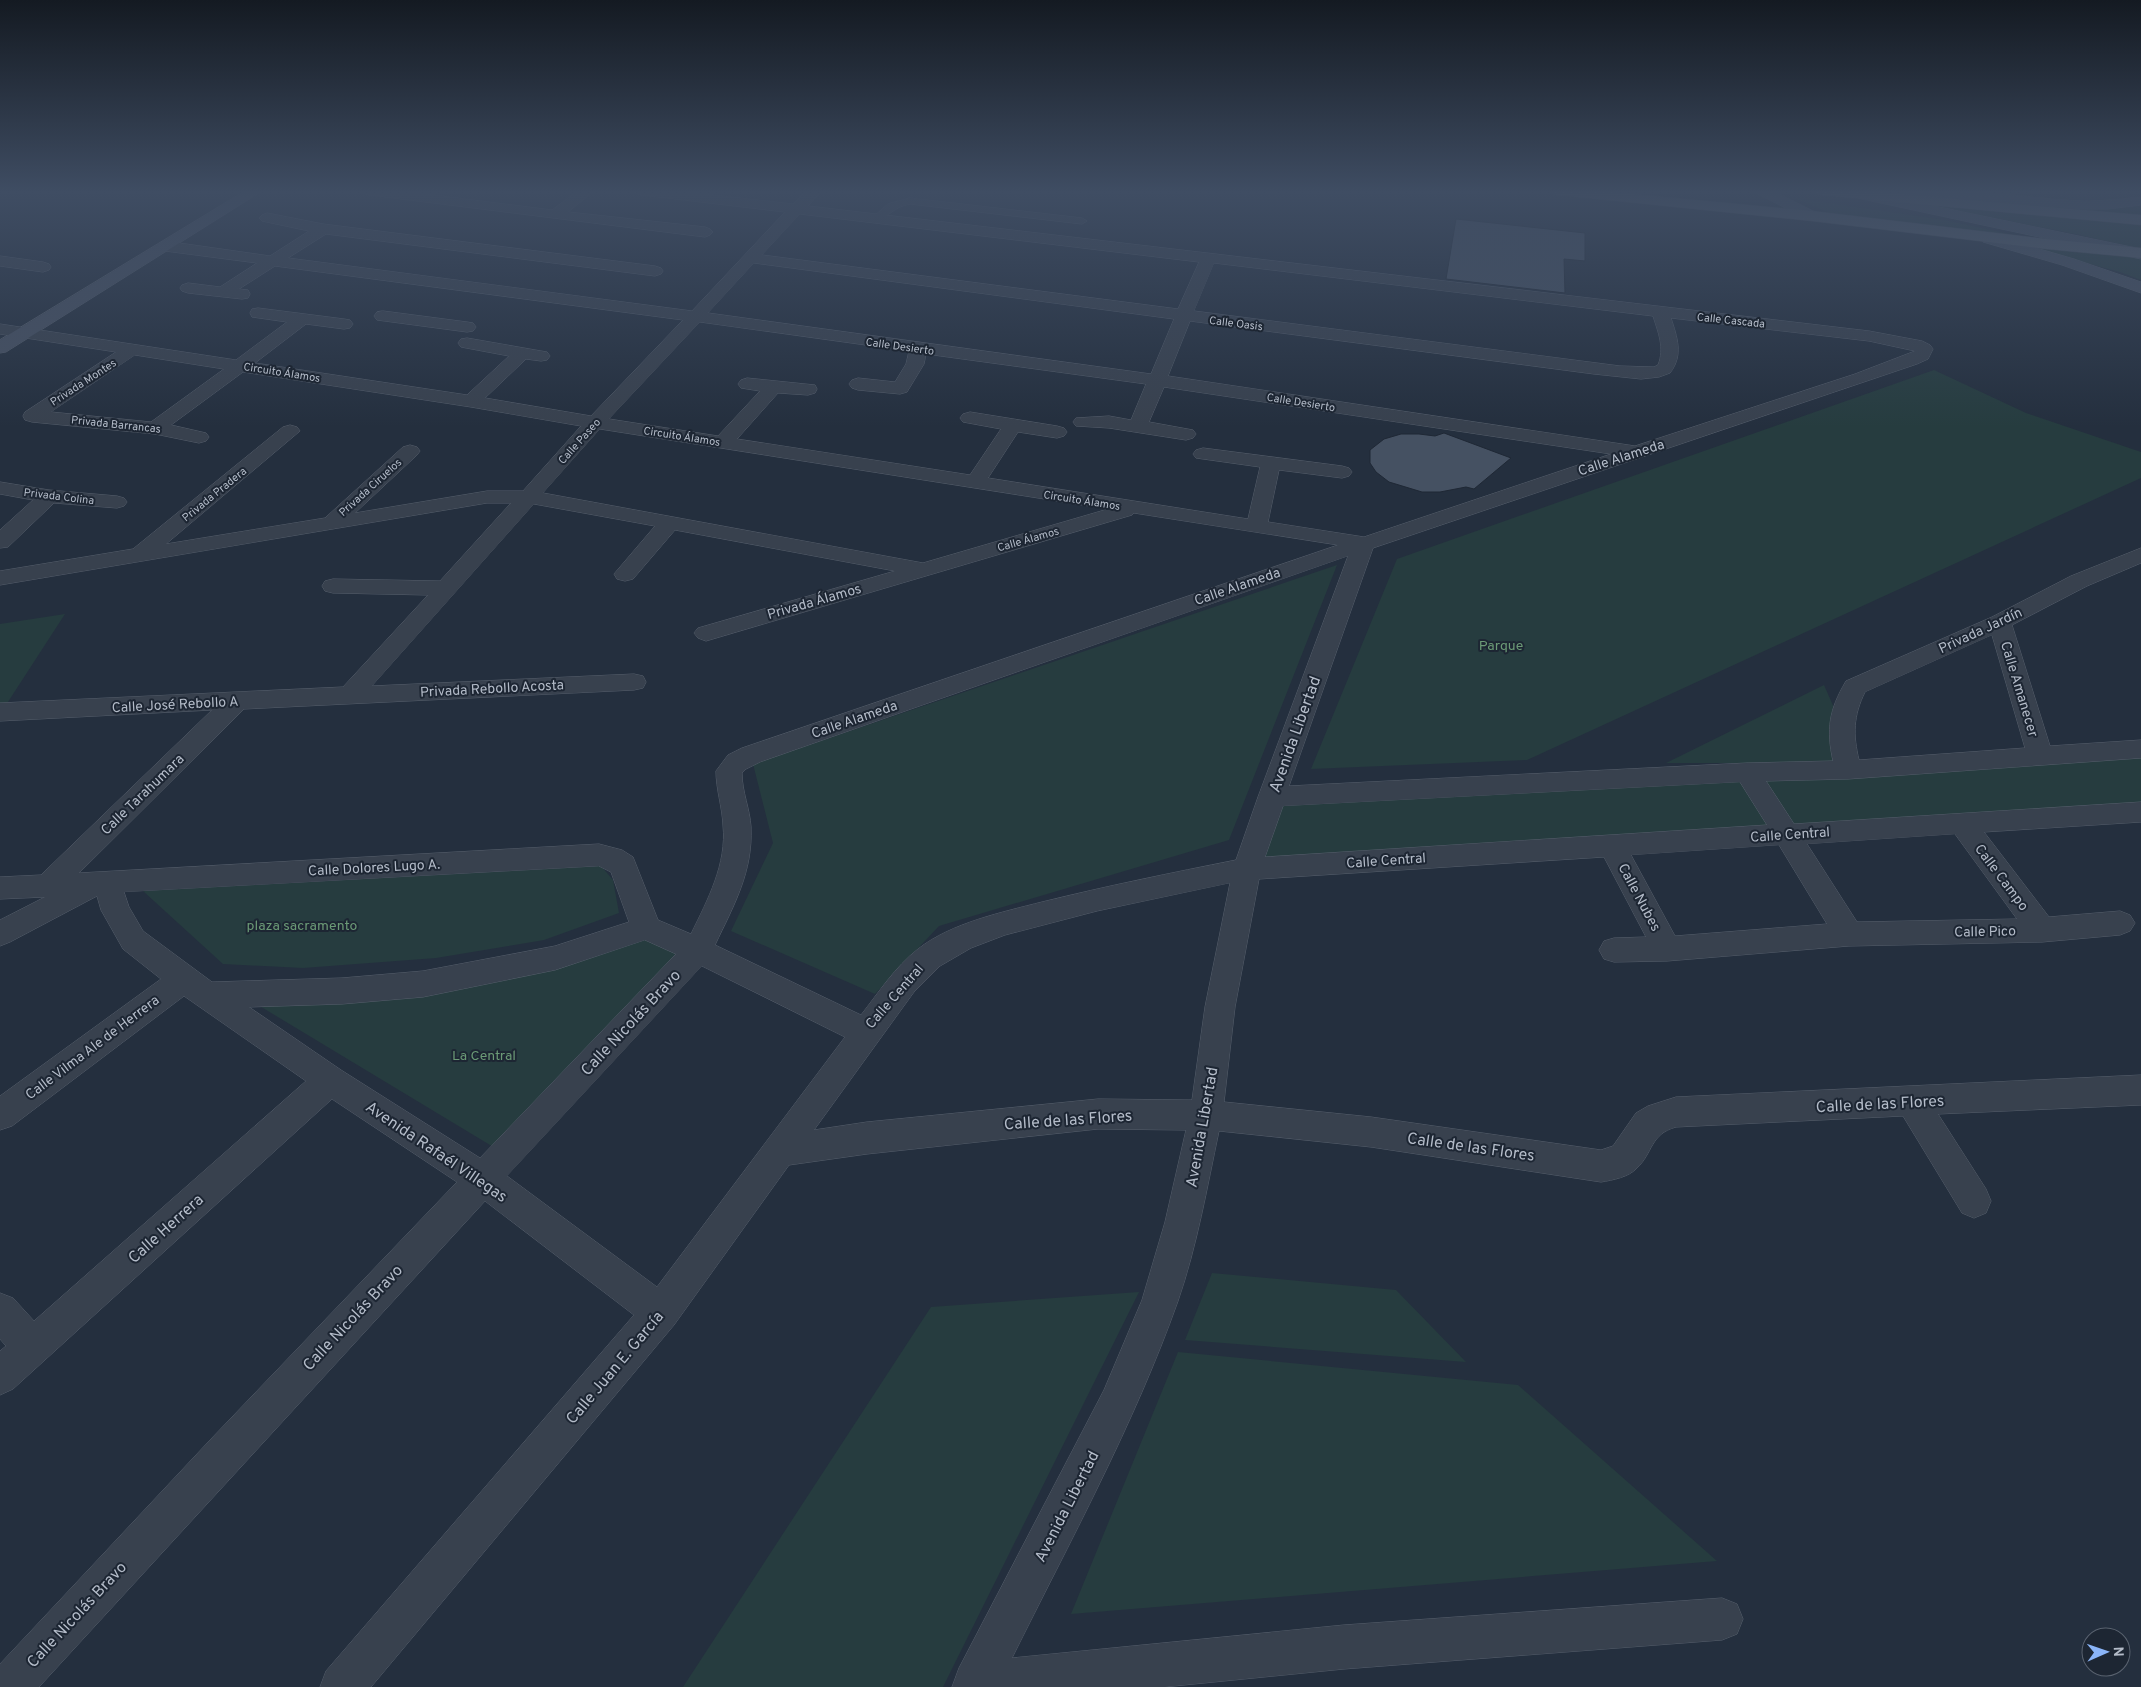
<svg xmlns="http://www.w3.org/2000/svg" width="2141" height="1687" viewBox="0 0 2141 1687" font-family="Overpass,sans-serif">
	<style>
		.green { fill: #263c3f }
		.building { fill: #455162; stroke: #1f2835 }
		.lines { fill: none; stroke-linecap: round; stroke-linejoin: round }
		.lane-casing { stroke: #565f6c; stroke-width: 1 }
		.street-casing { stroke: #565f6c; stroke-width: 1 }
		.secondary-casing { stroke: #565f6c; stroke-width: 1 }
		.primary-casing { stroke: #414a57; stroke-width: 1 }
		.lane { fill: #38414e; fill-rule: evenodd }
		.street { fill: #38414e; fill-rule: evenodd }
		.secondary { fill: #465061; fill-rule: evenodd }
		.primary { fill: #56606e; fill-rule: evenodd }
		.labels { text-anchor: middle; stroke-width: 4; stroke-linejoin: round; paint-order: stroke }
		.far-street-label { font-size: 11px; fill: #b4bcc9; stroke: #1d2633 }
		.street-label { font-size: 14px; fill: #b4bcc9; stroke: #1d2633 }
		.park-label { font-size: 14px; fill: #6b9a76; stroke: #1d2633 }
		.near-street-label { font-size: 16px; fill: #b4bcc9; stroke: #1d2633 }
	</style>
	<rect width="100%" height="100%" fill="#242f3e"/>
	<!-- green -->
	<path class="green" d="M1900 193 2083 207 2141 203V219Z
		M1794 198 1944 220 2071 247 1832 214Z
		M1896 199 2141 222V249L2076 234Z
		M2016 244 2141 256V280L2120 272Z
		M1934 370 2026 413 2141 452V478L1527 760 1311 769 1397 559Z
		M1337 565 1229 840 939 926 875 994 731 931 773 843 753 764Z
		M65 614 6 705 0 706V624Z
		M1824 685 1835 710 1839 763H1666Z
		M2141 754V810L1789 829 1754 774Z
		M1745 775 1781 831 1263 861 1278 800Z
		M601 866 613 880 619 913 544 940 436 958 303 968 223 964 143 891Z
		M643 934 681 954 495 1148 258 1005Z
		M1212 1273 1396 1290 1466 1362 1185 1340Z
		M1139 1292 943 1687H683L931 1307Z
		M1178 1352 1518 1385 1717 1561 1071 1614Z"/>
	<!-- building -->
	<path class="building" d="M1456 219 1585 233V261L1564 259 1565 293 1446 279Z
		M1444 433 1511 458 1474 489 1466 487 1440 492H1422L1389 482 1376 472 1370 463V450L1384 439 1401 434H1419L1435 436Z"/>
	<g class="lines">
		<!-- lane casing -->
		<g class="lane-casing">
			<path id="lane" d="M910 198 1082 218 1087 221 1082 224 910 204C893 207 890 216 877 221L872 218 888 204Z"/>
		</g>
		<!-- street casing -->
		<g class="street-casing">
			<path id="street" d="M363 191H401L552 210 578 191H594L568 212 705 227 710 229 713 232 710 235 705 237 370 195 365 194Z
				M635 191H676L793 204 806 191H821L808 206 1869 331 1922 341 1930 345 1933 349 1928 359 1917 364 1373 548 1289 786 1747 763 1833 761C1826 729 1829 710 1846 681L1992 617 2071 576 2141 548V563L2087 586 2012 625 2050 746 2141 740V758L1848 779 1766 781 1794 824 2141 802V822L1984 832 2049 917 2120 911 2130 915 2135 923 2130 931 2120 935 2042 942 1849 946 1667 961 1614 962 1604 959 1599 950 1604 941 1614 938 1646 937 1604 857 1259 879 1235 1007 1224 1102 1371 1117 1601 1150 1613 1146 1636 1113 1648 1106 1676 1097 2141 1075V1105L1938 1114 1986 1189 1991 1201 1986 1213 1974 1218 1962 1213 1903 1116 1676 1127C1650 1134 1653 1153 1637 1168 1629 1177 1613 1180 1601 1182L1371 1147 1219 1131C1207 1188 1197 1246 1178 1301 1134 1425 1070 1541 1012 1658L1344 1625 1722 1598 1737 1604 1743 1619 1737 1634 1722 1640 1344 1669 1164 1687H952L959 1668 1104 1390 1142 1300 1165 1222 1186 1130 1098 1129 867 1154 789 1165 674 1325 371 1687H320L326 1671 634 1315 485 1201 39 1687H0V1664L211 1439 457 1182 332 1099 13 1389 0 1395V1351L6 1346 0 1339V1293L13 1298 34 1321 306 1081 184 996 12 1126 0 1130V1096L161 979 123 949 101 910 97 896 10 942 0 946V920L45 897 0 899V877L41 875 212 710 0 721V703L343 687 428 595 333 593 325 591 322 586 325 581 333 579 440 581 511 503H487L0 585V571L133 549 283 427 290 425 297 427 300 431 166 544 325 518 403 447 410 445 417 447 420 451 417 455 355 513 487 491H523L581 426 471 407 243 372 171 425 206 433 209 437 206 441 199 443 155 434 32 422 25 420 23 416 25 412 116 352 0 334V324L236 360 287 322 252 317 250 313 252 309 258 308 344 319 350 320 353 324 350 328 344 329 306 324 255 363 467 395 509 356 461 347 458 343 461 339 467 338 541 351 547 352 550 356 547 360 541 361 526 359 485 398 591 416 683 320 275 266 239 289 248 290 250 294 248 298 242 299 188 293 182 291 180 288 182 285 188 283 220 287 257 263 165 251 159 249 157 246 159 243 165 241 270 256 309 231 262 221 259 218 262 215 267 213 323 224 655 266 661 268 663 271 661 274 655 276 326 234 288 258 692 311 785 212 642 195 637 194ZM800 214 1199 262 1178 309 762 255ZM754 263 1174 319 1151 374 708 313ZM1214 263 1653 316C1658 332 1665 348 1658 365L1654 367 1620 366 1194 311ZM1671 318 1869 341 1915 351 1855 374 1635 446 1168 376 1190 321 1594 374 1641 379 1659 377 1670 373C1684 355 1677 337 1671 318ZM700 322 909 351 906 364 895 382 858 378 852 380 849 384 852 388 858 390 900 394 907 392 924 364 926 354 1146 384 1131 420 1109 416 1076 418 1073 422 1076 426 1109 428 1186 440 1193 438 1196 434 1193 430 1149 422 1164 387 1611 454 1364 537 1268 522 1279 470 1342 478 1349 476 1352 472 1349 468 1342 466 1203 448 1196 450 1193 454 1196 458 1260 467 1248 519 988 478 1018 432 1057 438 1064 436 1067 432 1064 428 1057 426 970 412 963 414 960 418 963 422 1001 429 970 475 737 439 778 393 808 395 815 393 817 389 815 385 747 378 741 380 738 384 741 388 760 391 718 436 609 419ZM135 355 224 369 151 422 51 412ZM600 429 1108 509 923 563 543 493ZM534 504 655 526 614 574 617 579 625 581 633 579 675 530 895 571 698 628 694 633 698 638 706 641 1132 515 1134 513 1338 545 742 748 728 755 716 771C716 789 722 806 723 825 727 864 708 899 691 934L658 920 633 857 622 850 599 844 79 873 244 709 634 690 643 688 646 682 643 676 634 674 372 686ZM1348 556 1258 797 1236 860C1171 873 1107 886 1042 902 1003 912 951 923 918 949 895 967 879 992 861 1015L715 945C734 905 753 872 751 827 750 809 742 792 742 773L746 769 760 762ZM1992 635 2025 748 1859 760C1853 735 1853 716 1865 692ZM1740 782 1767 825 1265 857 1283 806ZM1955 834 2017 919 1857 922 1807 844ZM1779 845 1827 924 1675 936 1631 855ZM599 866 611 872 629 922 555 946 423 971 342 978 212 982 143 931 129 907 124 892ZM1230 883 1205 1007 1192 1100 1098 1099 867 1122 814 1130 914 992 940 966 971 948 1005 935 1097 911ZM645 940 676 954 480 1158 341 1070 249 1007 342 1004 423 997 555 970ZM702 966 845 1037 657 1287 507 1176Z
				M0 256 43 262 49 264 51 267 49 270 43 272 0 266Z
				M383 311 467 322 473 323 476 327 473 331 467 332 377 320 374 316 377 312Z
				M0 482 49 490 117 496 124 498 127 502 124 506 117 508 54 503 8 547 0 548V530L33 500 0 494Z"/>
		</g>
		<!-- secondary casing -->
		<g class="secondary-casing">
			<path id="secondary" d="M245 191H262L6 352 0 353V340Z
				M1756 191H1773L1817 213 1820 216 1817 219H1807L1758 194Z
				M1847 191H1862L2141 249V259L1853 197 1848 196 1846 193Z
				M1904 191C1963 185 2024 199 2084 201 2103 201 2122 199 2141 197V205L2108 209H2082L1911 195 1906 194Z
				M1988 234 2074 259 2141 282V293L2062 265 1983 242 1980 239 1983 236Z"/>
		</g>
		<!-- primary casing -->
		<g class="primary-casing">
			<path id="primary" d="M1552 191H1600L1812 211 2046 239 2141 248V258L2046 249 1812 221 1559 195 1554 194Z
				M1816 191H1867L2141 215V225L1823 195 1818 194Z"/>
		</g>
		<!-- lane -->
		<use href="#lane" class="lane"/>
		<!-- street -->
		<use href="#street" class="street"/>
		<!-- secondary -->
		<use href="#secondary" class="secondary"/>
		<!-- primary -->
		<use href="#primary" class="primary"/>
	</g>
	<!-- sky -->
	<linearGradient id="sky" x2="0" y2="1"><stop stop-color="#141a22"/><stop offset="0.45" stop-color="#3f4d63"/><stop offset="1" stop-color="#3f4d63" stop-opacity="0"/></linearGradient>
	<rect width="2141" height="427" fill="url(#sky)"/>
	<g class="labels">
		<!-- far-street labels -->
		<g class="far-street-label">
			<text transform="translate(1731 320) rotate(6)" y="4">Calle Cascada</text>
			<text transform="translate(1236 323) rotate(7)" y="4">Calle Oasis</text>
			<text transform="translate(900 346) rotate(8)" y="4">Calle Desierto</text>
			<text transform="translate(282 372) rotate(9)" y="4">Circuito Álamos</text>
			<text transform="translate(83 382) rotate(-33)" y="4">Privada Montes</text>
			<text transform="translate(1301 402) rotate(9)" y="4">Calle Desierto</text>
			<text transform="translate(116 424) rotate(6)" y="4">Privada Barrancas</text>
			<text transform="translate(682 436) rotate(9)" y="4">Circuito Álamos</text>
			<text transform="translate(579 441) rotate(-48)" y="4">Calle Paseo</text>
			<text transform="translate(370 487) rotate(-42)" y="4">Privada Ciruelos</text>
			<text transform="translate(214 494) rotate(-39)" y="4">Privada Pradera</text>
			<text transform="translate(59 496) rotate(7)" y="4">Privada Colina</text>
			<text transform="translate(1082 500) rotate(9)" y="4">Circuito Álamos</text>
			<text transform="translate(1028 539) rotate(-16)" y="4">Calle Álamos</text>
		</g>
		<!-- street labels -->
		<g class="street-label">
			<text transform="translate(1621 457) rotate(-18)" y="5">Calle Alameda</text>
			<text transform="translate(1237 586) rotate(-19)" y="5">Calle Alameda</text>
			<text transform="translate(814 601) rotate(-16)" y="5">Privada Álamos</text>
			<text transform="translate(1980 630) rotate(-25)" y="5">Privada Jardín</text>
			<text transform="translate(492 688) rotate(-3)" y="5">Privada Rebollo Acosta</text>
			<text transform="translate(2020 689) rotate(73)" y="5">Calle Amanecer</text>
			<text transform="translate(175 704) rotate(-3)" y="5">Calle José Rebollo A</text>
			<text transform="translate(854 719) rotate(-19)" y="5">Calle Alameda</text>
			<text transform="translate(142 794) rotate(-44)" y="5">Calle Tarahumara</text>
			<text transform="translate(1790 834) rotate(-4)" y="5">Calle Central</text>
			<text transform="translate(1386 860) rotate(-4)" y="5">Calle Central</text>
			<text transform="translate(374 867) rotate(-3)" y="5">Calle Dolores Lugo A.</text>
			<text transform="translate(2002 877) rotate(53)" y="5">Calle Campo</text>
			<text transform="translate(1640 897) rotate(62)" y="5">Calle Nubes</text>
			<text transform="translate(1985 931) rotate(-1)" y="5">Calle Pico</text>
			<text transform="translate(894 996) rotate(-49)" y="5">Calle Central</text>
			<text transform="translate(92 1047) rotate(-37)" y="5">Calle Vilma Ale de Herrera</text>
		</g>
		<!-- park labels -->
		<g class="park-label">
			<text x="1501" y="650">Parque</text>
			<text x="302" y="930">plaza sacramento</text>
			<text x="484" y="1060">La Central</text>
		</g>
		<!-- near-street labels -->
		<g class="near-street-label">
			<text transform="translate(1294 734) rotate(-70)" y="6">Avenida Libertad</text>
			<text transform="translate(630 1022) rotate(-47)" y="6">Calle Nicolás Bravo</text>
			<text transform="translate(1880 1103) rotate(-3)" y="6">Calle de las Flores</text>
			<text transform="translate(1068 1119) rotate(-4)" y="6">Calle de las Flores</text>
			<text transform="translate(1201 1127) rotate(-80)" y="6">Avenida Libertad</text>
			<text transform="translate(1471 1146) rotate(8)" y="6">Calle de las Flores</text>
			<text transform="translate(437 1151) rotate(34)" y="6">Avenida Rafaél Villegas</text>
			<text transform="translate(165 1228) rotate(-42)" y="6">Calle Herrera</text>
			<text transform="translate(352 1317) rotate(-47)" y="6">Calle Nicolás Bravo</text>
			<text transform="translate(614 1367) rotate(-50)" y="6">Calle Juan E. García</text>
			<text transform="translate(1066 1506) rotate(-63)" y="6">Avenida Libertad</text>
			<text transform="translate(76 1614) rotate(-47)" y="6">Calle Nicolás Bravo</text>
		</g>
	</g>
	<!-- north arrow -->
	<g transform="translate(2106 1652) rotate(88)"><circle r="24" fill="#1d2633" stroke="#59626f"/>
	<path d="M0-4L9 19L0 12L-9 19Z" fill="#8ab4f8"/>
	<text y="-8" font-size="14" font-weight="bold" text-anchor="middle" fill="#b4bcc9">N</text>
	</g>
</svg>
